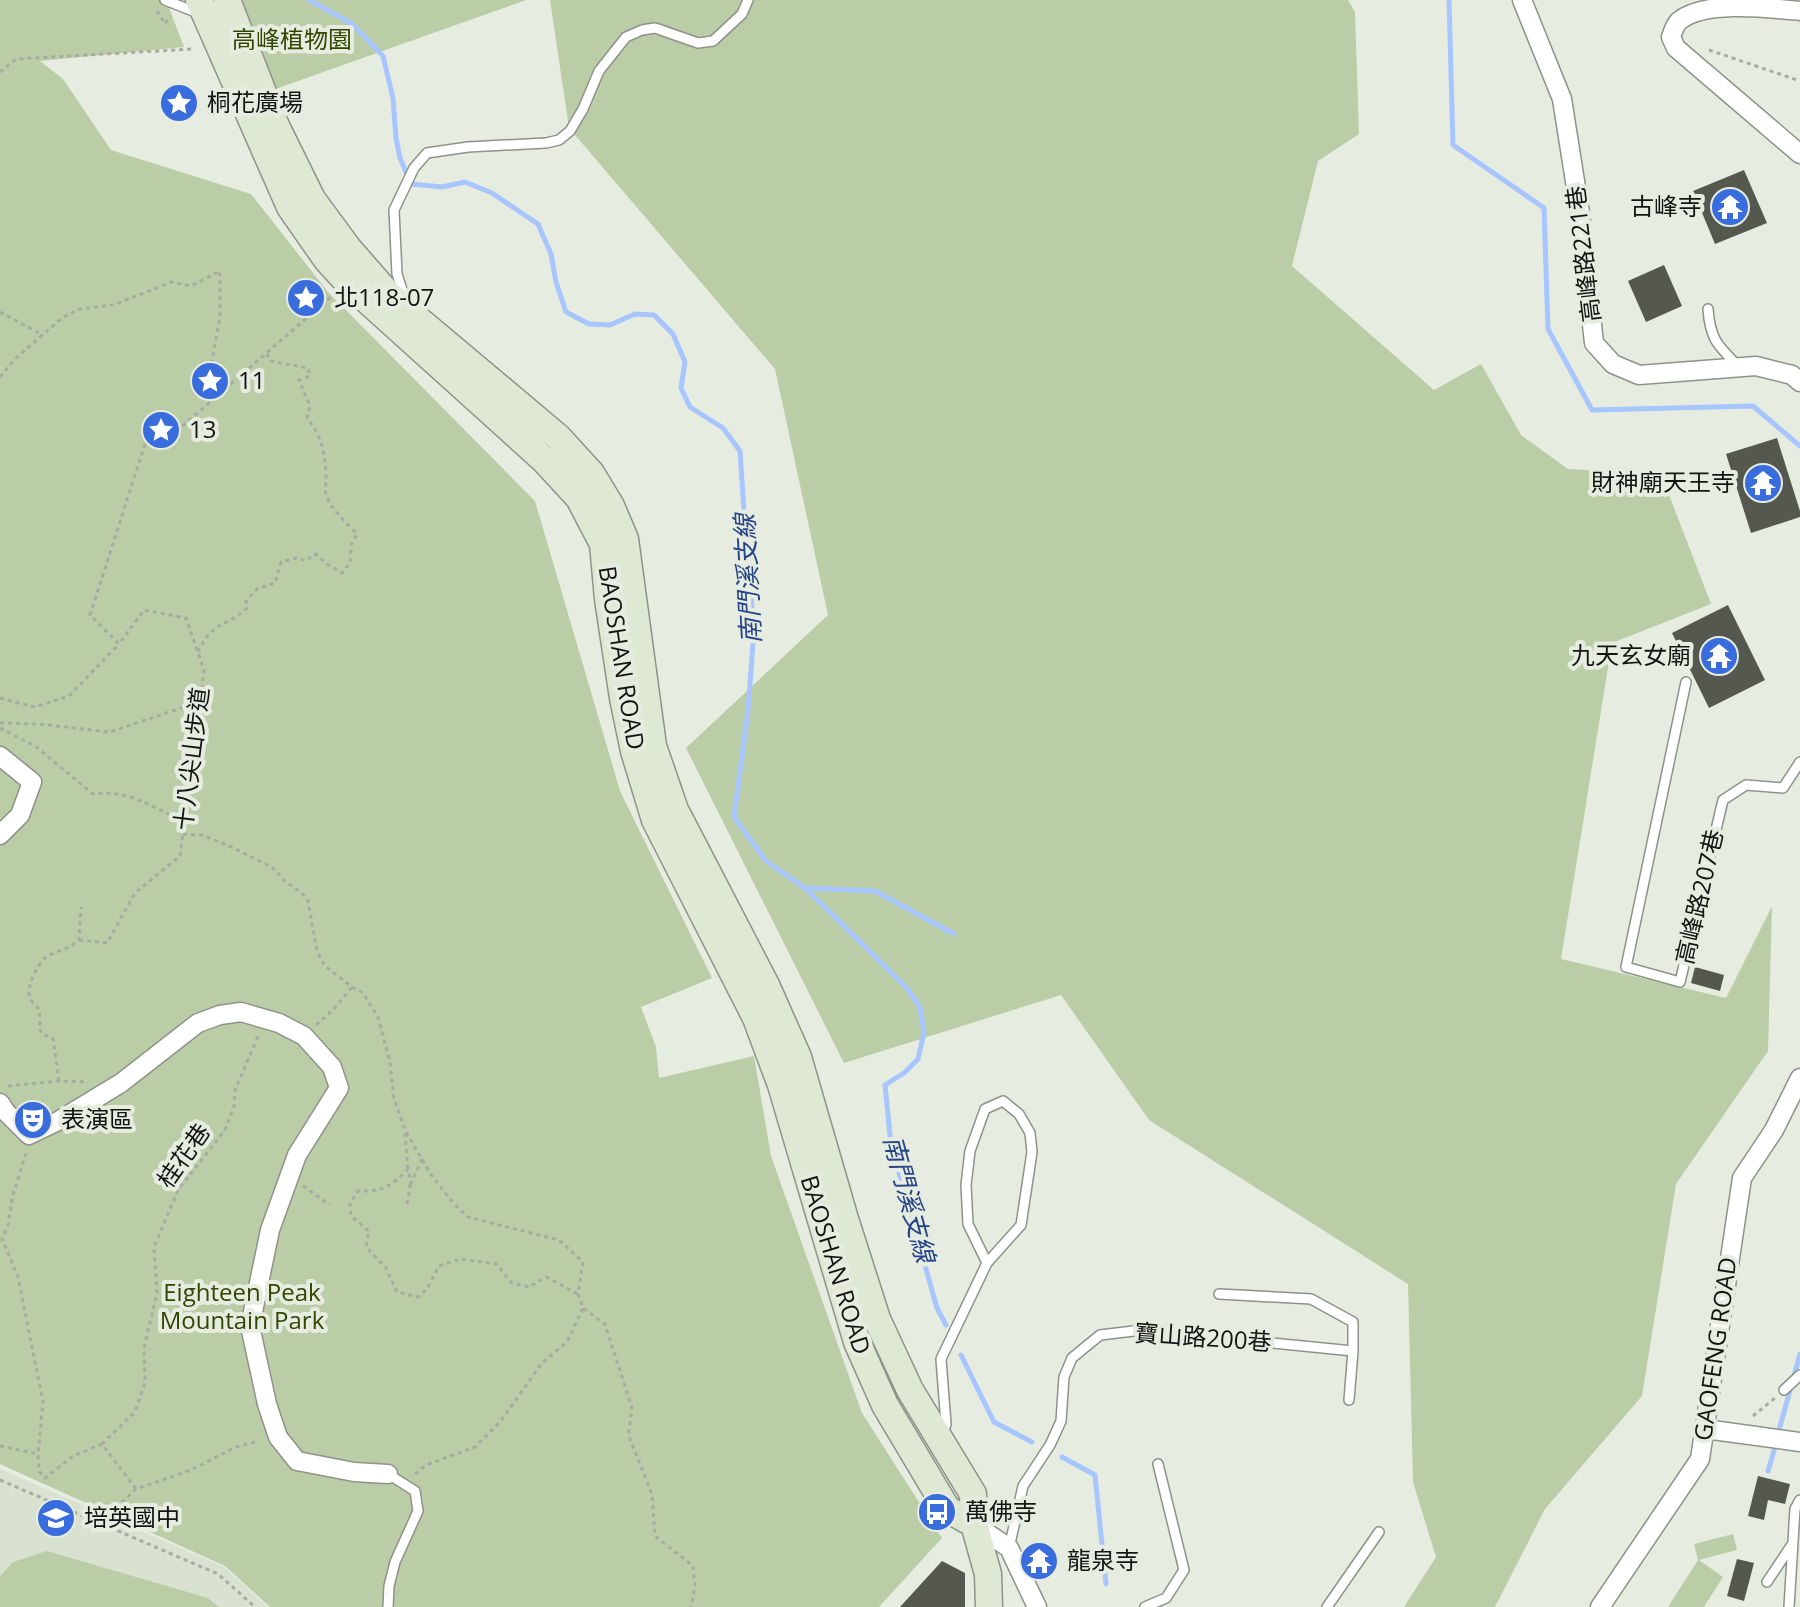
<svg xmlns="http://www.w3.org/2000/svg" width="1800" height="1607" viewBox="0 0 1800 1607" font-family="'Open Sans','Noto Sans TC',sans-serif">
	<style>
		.built { fill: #d9e1d0 }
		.green { fill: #bbcda6 }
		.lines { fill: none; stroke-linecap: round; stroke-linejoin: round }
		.stream { stroke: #a7c5fe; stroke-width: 5 }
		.building { fill: #54584f }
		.lane-casing { stroke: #8e9389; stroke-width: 12 }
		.street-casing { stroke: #8e9389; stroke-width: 21 }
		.secondary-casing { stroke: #8e9389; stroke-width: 29 }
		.path { stroke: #a7aba2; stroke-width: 3; stroke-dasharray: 4 4; stroke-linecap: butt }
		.lane { stroke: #fff; stroke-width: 9 }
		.street { stroke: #fff; stroke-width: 18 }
		.secondary { stroke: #dfe8d2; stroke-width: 26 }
		.labels { text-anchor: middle; stroke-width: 8; stroke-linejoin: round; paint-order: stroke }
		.park-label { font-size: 24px; fill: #314802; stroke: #e7ece1 }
		.poi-label { font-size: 24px; fill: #131511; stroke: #e7ece1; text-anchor: start }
		.street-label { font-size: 24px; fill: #131511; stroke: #e7ece1 }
		.water-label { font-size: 26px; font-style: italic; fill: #264689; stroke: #e7ece1 }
	</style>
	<rect width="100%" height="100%" fill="#e7ece1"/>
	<!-- built -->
	<path class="built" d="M0 1469 224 1567 268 1607H0Z"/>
	<!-- green -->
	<path class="green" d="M0 0H166L184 47 40 61 63 79 111 150 251 194 328 292 535 501 620 791 712 978 641 1007 656 1047 659 1078 754 1056 771 1156 862 1413 942 1538 879 1607H270L225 1566 0 1464Z
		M234 0H526L267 92Z
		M550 0H1348L1355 12 1359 134 1318 161 1292 266 1434 390 1481 364 1521 435 1568 469 1661 474 1711 604 1612 643 1561 959 1726 998 1772 906 1768 1051 1676 1184 1642 1396 1545 1509 1495 1607H1404L1436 1557 1413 1482 1408 1284 1149 1120 1061 995 844 1063 686 748 828 615 775 369 569 128Z
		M1733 1534 1737 1550 1699 1560 1723 1577 1704 1607H1668L1698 1560 1694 1544Z
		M47 1551 208 1598 219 1607H0V1576L13 1562Z"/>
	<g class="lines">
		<!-- stream -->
		<path class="stream" d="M309 0 351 23 383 56 393 98 396 138 400 158 411 184 442 187 465 182 492 193 538 224 551 254 556 282 566 312 589 324 610 325 635 314 654 315 673 334 685 362 681 388 690 407 723 428 740 451 746 541 754 630 748 711 734 817 766 861 805 888 904 985 920 1007 924 1032 918 1059 904 1073 885 1085 891 1145 937 1308 946 1325
			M1449 0 1453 145 1544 208 1548 329 1592 410 1753 406 1800 446
			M806 888 875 891 954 934
			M961 1355 994 1422 1032 1442
			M1778 1434 1800 1354
			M1062 1457 1095 1475 1106 1584
			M1768 1471 1776 1444"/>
	</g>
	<!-- building -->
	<path class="building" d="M1744 170 1767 223 1715 244 1693 191Z
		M1664 265 1682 306 1646 322 1628 281Z
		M1777 438 1800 511V517L1751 533 1726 454Z
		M1728 605 1765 680 1709 708 1672 633Z
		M1695 967 1724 975 1720 991 1691 983Z
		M1758 1476 1790 1484 1785 1504 1768 1500 1764 1520 1748 1516Z
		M1737 1559 1754 1563 1744 1601 1727 1596Z
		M942 1561 965 1573V1607H900Z"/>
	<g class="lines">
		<!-- lane casing -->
		<g class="lane-casing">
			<path id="lane" d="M165 0 198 13
				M405 299 397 274 394 210 414 168 427 153 468 147 546 143 559 140 570 131 583 109 599 71 626 37 642 30 655 28 698 43 713 41 742 14 748 0
				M1708 309C1710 338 1717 345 1737 365
				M1686 682 1626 967 1680 982 1723 800 1746 785 1783 788 1800 762
				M1219 1294 1311 1299 1353 1322V1351L1349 1400
				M1784 1390 1800 1375
				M943 1433 946 1424 941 1359 987 1263 1021 1225 1032 1152 1030 1133 1019 1114 1003 1101 985 1109 970 1151 966 1185 968 1224 987 1263
				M388 1474 415 1491 418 1511 395 1562 389 1586 388 1607
				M1009 1548 1023 1486 1050 1445 1061 1421 1064 1377 1072 1358 1100 1335 1142 1330 1353 1351
				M1767 1582 1791 1546
				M1145 1607 1166 1598 1184 1570 1158 1464
				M1327 1607 1379 1532
				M1789 1607 1795 1509 1800 1500"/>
		</g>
		<!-- street casing -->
		<g class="street-casing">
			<path id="street" d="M1522 0 1562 99 1580 213 1594 343 1613 364 1639 375 1756 366 1792 375 1800 382
				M1800 11C1769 8 1704 0 1679 21 1675 25 1673 31 1671 37L1676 48 1800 154
				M0 756 32 782 20 815 0 835
				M0 1103 6 1112 29 1135 60 1120 121 1083 198 1023 220 1015 241 1012 279 1023 304 1036 332 1067 339 1088 297 1155 270 1230 250 1326 267 1404 278 1437 297 1461 354 1472 388 1474
				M1705 1429 1800 1442
				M974 1524 1009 1548 1037 1607
				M1600 1607 1700 1459 1742 1178 1774 1130 1800 1078"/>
		</g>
		<!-- secondary casing -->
		<g class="secondary-casing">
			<path id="secondary" d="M199 0 290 207 327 260 348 283 544 460 579 498 603 544 608 599 623 698 634 751 655 820 756 1018 781 1085 857 1342 885 1405 947 1509 974 1524
				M227 0 276 126 312 199 348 248 389 295 558 437 591 473 611 506 625 539 653 746 675 810 766 985 798 1057 845 1219 877 1319 910 1390 973 1494 974 1524 988 1574 989 1607"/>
		</g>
		<!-- path -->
		<path class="path" d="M157 11 165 24 170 16
			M1709 50 1800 81
			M0 72 16 59 193 49
			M0 312 43 335
			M0 377 16 358 62 318 79 309 113 305 172 282 191 286 220 271V317L209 378 219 393
			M198 652C213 620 224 629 247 608L246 601 257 589 275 583 281 562 296 558 306 561 315 554 327 564 342 573 350 563 351 545 357 534C347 523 330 509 326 494 324 489 327 482 326 476 325 453 322 436 307 418L310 406 299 380 310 376 308 368 270 361 266 352
			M0 698 35 707 69 696 119 644
			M0 723 38 724 110 732 199 702
			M0 728 35 746 93 794C130 789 152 808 184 821
			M183 834 202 835 229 846 272 867 285 881 302 893 308 901 317 951 325 966 352 987 363 993 378 1017 390 1062 394 1099 405 1130 430 1173 453 1203 468 1217 559 1240 583 1262 578 1294 583 1308 605 1324 632 1408 629 1431 630 1439 652 1494 655 1536 693 1566 695 1586 691 1607
			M79 940 107 943 135 893 180 856 204 670 186 618 144 610 119 644 90 615 146 441 170 437 332 296
			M316 1025 334 1009 352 987
			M59 1081 53 1039 41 1033C38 1024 42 1016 38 1008 36 1004 31 1002 30 998 25 989 38 964 45 958 56 950 69 950 79 940L81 907
			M8 1086 59 1081 88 1082
			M405 1133 408 1170
			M26 1153 13 1195 8 1225 2 1239 18 1277 43 1402 38 1454 39 1471 45 1478 73 1456 102 1444 136 1489
			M422 1159 411 1183 408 1169C391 1186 383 1192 358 1191L350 1203 351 1216 369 1231 366 1247 386 1268 397 1292 418 1297 427 1289 439 1266 460 1259 496 1264 512 1283 529 1287 546 1277 578 1294
			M303 1186 330 1205
			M407 1204 411 1181
			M1753 1416 1775 1398
			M102 1444 135 1412 145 1383 144 1348 157 1293 154 1247 178 1190 225 1130 234 1106 235 1090 259 1034
			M0 1446 38 1454
			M415 1474 426 1465 475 1447 500 1422 542 1363 567 1342 583 1308
			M0 1480 218 1574 255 1607
			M84 1514 118 1506 136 1489 191 1470 236 1447 259 1441"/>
		<!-- lane -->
		<use href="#lane" class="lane"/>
		<!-- street -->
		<use href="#street" class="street"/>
		<!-- secondary -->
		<use href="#secondary" class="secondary"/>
	</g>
	<!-- icons -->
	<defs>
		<g id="sight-disc" transform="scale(2)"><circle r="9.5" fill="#396ddd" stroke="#e7ece1"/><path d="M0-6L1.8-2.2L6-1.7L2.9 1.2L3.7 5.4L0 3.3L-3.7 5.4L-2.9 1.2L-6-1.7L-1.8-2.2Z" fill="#fff"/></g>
		<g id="temple-disc" transform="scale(2)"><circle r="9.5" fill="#396ddd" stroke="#e7ece1"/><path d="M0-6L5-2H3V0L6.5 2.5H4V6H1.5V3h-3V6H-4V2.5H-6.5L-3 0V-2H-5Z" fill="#fff"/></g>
		<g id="theatre-disc" transform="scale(2)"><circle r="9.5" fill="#396ddd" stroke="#e7ece1"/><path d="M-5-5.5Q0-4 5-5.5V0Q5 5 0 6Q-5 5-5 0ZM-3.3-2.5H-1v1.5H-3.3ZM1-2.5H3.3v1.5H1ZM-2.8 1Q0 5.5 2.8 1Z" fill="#fff"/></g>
		<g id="bus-disc" transform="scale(2)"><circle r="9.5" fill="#396ddd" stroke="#e7ece1"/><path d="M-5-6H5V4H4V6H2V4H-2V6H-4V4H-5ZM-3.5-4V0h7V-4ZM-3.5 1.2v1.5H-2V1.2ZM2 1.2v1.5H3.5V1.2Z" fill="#fff"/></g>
		<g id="school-disc" transform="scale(2)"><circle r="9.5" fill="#396ddd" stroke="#e7ece1"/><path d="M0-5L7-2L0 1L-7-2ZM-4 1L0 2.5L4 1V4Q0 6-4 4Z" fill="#fff"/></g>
	</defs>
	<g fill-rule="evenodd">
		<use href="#sight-disc" x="179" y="103"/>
		<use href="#temple-disc" x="1730" y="207"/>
		<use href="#sight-disc" x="306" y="298"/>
		<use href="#sight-disc" x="210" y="381"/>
		<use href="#sight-disc" x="161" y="430"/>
		<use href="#temple-disc" x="1763" y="483"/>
		<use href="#temple-disc" x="1719" y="656"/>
		<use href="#theatre-disc" x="33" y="1120"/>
		<use href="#bus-disc" x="937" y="1512"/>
		<use href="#school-disc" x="56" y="1518"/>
		<use href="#temple-disc" x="1039" y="1561"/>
	</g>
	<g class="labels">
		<!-- park labels -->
		<g class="park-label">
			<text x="292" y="48">高峰植物園</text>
			<text x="242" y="1301">Eighteen Peak<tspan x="242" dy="28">Mountain Park</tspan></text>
		</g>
		<!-- poi labels -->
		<g class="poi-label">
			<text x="207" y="111">桐花廣場</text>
			<text x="1702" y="215" text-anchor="end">古峰寺</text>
			<text x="334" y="306">北118-07</text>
			<text x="238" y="389">11</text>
			<text x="189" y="438">13</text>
			<text x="1735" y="491" text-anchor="end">財神廟天王寺</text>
			<text x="1691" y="664" text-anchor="end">九天玄女廟</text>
			<text x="61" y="1128">表演區</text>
			<text x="965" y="1520">萬佛寺</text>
			<text x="84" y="1526">培英國中</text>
			<text x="1067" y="1569">龍泉寺</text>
		</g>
		<!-- street labels -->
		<g class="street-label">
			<text transform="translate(1584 254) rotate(-97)" y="8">高峰路221巷</text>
			<text transform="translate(621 658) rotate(81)" y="8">BAOSHAN ROAD</text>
			<text transform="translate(192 759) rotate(-83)" y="8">十八尖山步道</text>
			<text transform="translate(1700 897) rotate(-77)" y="8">高峰路207巷</text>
			<text transform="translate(184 1156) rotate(-55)" y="8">桂花巷</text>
			<text transform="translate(835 1265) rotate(73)" y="8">BAOSHAN ROAD</text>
			<text transform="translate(1203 1338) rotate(4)" y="8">寶山路200巷</text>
			<text transform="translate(1716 1349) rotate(-82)" y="8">GAOFENG ROAD</text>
		</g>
		<!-- water labels -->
		<g class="water-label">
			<text transform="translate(748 579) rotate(-93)" y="9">南門溪支線</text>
			<text transform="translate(909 1199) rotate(75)" y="9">南門溪支線</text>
		</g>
	</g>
</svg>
